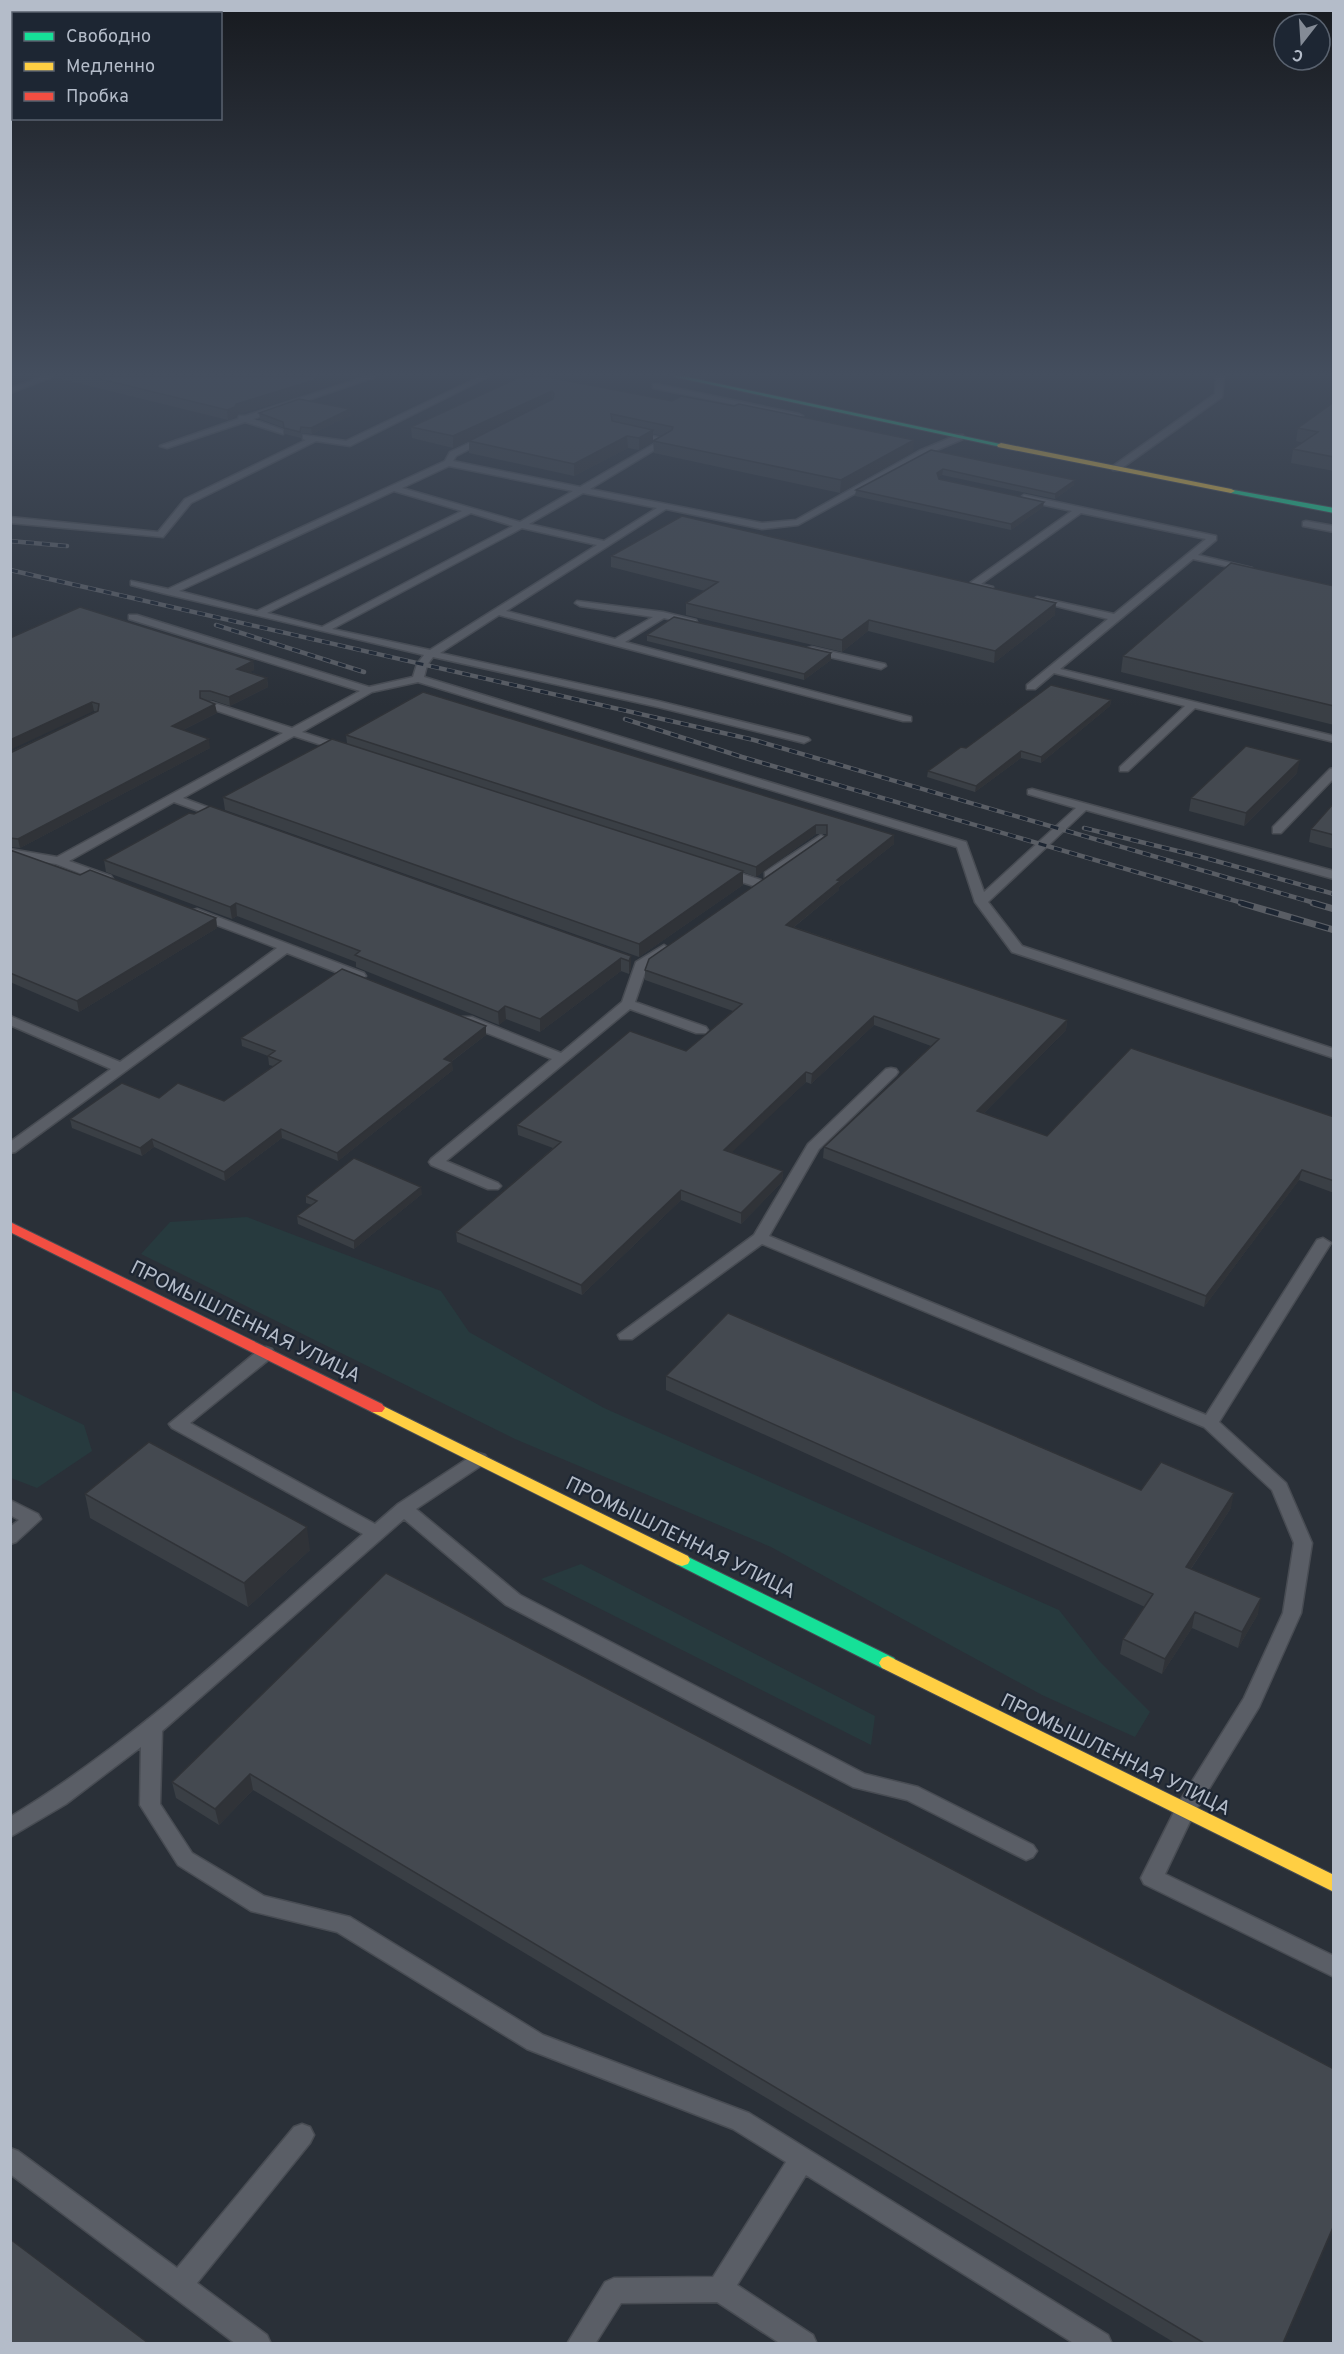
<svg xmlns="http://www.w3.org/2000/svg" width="1344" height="2354" viewBox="0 0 1344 2354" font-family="Overpass,sans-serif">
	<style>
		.green { fill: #273a3e }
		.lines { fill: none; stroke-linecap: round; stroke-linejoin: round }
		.lane-casing { stroke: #484c53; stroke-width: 3 }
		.fast-casing { stroke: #484c53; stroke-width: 2 }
		.slow-casing { stroke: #484c53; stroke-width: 2 }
		.jam-casing { stroke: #484c53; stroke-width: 2 }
		.lane { fill: #5a5e66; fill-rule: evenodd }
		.fast { fill: #16e098; fill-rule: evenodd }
		.slow { fill: #ffcf43; fill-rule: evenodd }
		.jam { fill: #f24e42; fill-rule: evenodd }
		.rail-far1-casing { stroke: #595d64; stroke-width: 4.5 }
		.rail-casing { stroke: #595d64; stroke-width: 7 }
		.rail-far1 { stroke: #1d2633; stroke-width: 3; stroke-dasharray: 8; stroke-linecap: butt }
		.rail { stroke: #1d2633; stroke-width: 4.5; stroke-dasharray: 13; stroke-linecap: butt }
		.wall { fill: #3a3f45 }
		.shaded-wall { fill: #303338 }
		.building { fill: #444950; stroke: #303338; stroke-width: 1.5 }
		.labels { text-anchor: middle; stroke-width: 4.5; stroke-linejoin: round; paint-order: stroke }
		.near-street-label { font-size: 20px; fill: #b4bcc9; stroke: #1d2633 }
	</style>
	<rect width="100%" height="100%" fill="#2a3038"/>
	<!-- green -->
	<path class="green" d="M247 1217 441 1291 469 1332 604 1408 1059 1610 1100 1662 1150 1712 1135 1737 1042 1695 771 1547 515 1439 141 1254 170 1222Z
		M11 1390 84 1425 92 1451 37 1488 11 1478Z
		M581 1564 875 1716 871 1745 541 1579Z"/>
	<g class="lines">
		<!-- lane casing -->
		<g class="lane-casing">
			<path id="lane" d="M42 377H52L10 393V388Z
				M364 377H375L253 419 283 430V434L245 422 167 448 160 446 238 419 239 416H245Z
				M479 377H488L350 446 316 441 191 503 163 537 10 523V517L158 532 185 499 306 440 303 439V435L346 441Z
				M1216 377H1224L1222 397 1119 470H1113V466L1215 394Z
				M656 384 799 414 803 416 799 418 653 388V384Z
				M630 431 671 440 590 489 762 523 796 520 919 451 957 435H963V439L925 455 798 525 762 529 666 509 506 611 615 639 653 617 580 606 575 603 577 601 663 612 696 620 697 622 692 625 664 618 625 642 911 717V721H903L499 615 440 653 658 701 808 738 810 740 804 743 658 707 433 657 427 665 424 677 966 842 984 892 1076 808 1028 794V790L1032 789 1334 871V879L1086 810 988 902 1022 946 1334 1049V1058L1012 952 975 902 957 847 418 682 372 692 302 732 345 746V750H337L294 736 183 798 226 814V818H218L174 802 69 861 111 876 113 879 111 882H103L56 864 10 857V849L57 857 283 733 203 706V702H211L292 728 360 691 129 619V615H137L369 687 413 677 417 664 424 655 166 594 131 585V581L168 589 445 461 450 452 486 435 490 437 489 439 456 456 453 461 580 487 659 441 630 435ZM449 466 573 491 520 522 402 488ZM394 491 462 511 257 611 179 591ZM583 493 657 508 604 541 529 524ZM471 513 513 526 322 627 267 613ZM522 528 597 545 430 650 332 629Z
				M1024 495 1216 536V540L1198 555 1252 568 1247 571 1193 559 1060 669 1334 736V742L1195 708 1128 771H1120V767L1185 706 1054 673 1035 689H1027V685L1108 619 1032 600 1037 597 1114 614 1206 539 1081 513 981 584 993 587V591L970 587V583L1072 511 1021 500 1020 498Z
				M1306 521 1334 526V532L1303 526V522Z
				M812 647 885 664 886 666 881 669 808 652V648Z
				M1334 768V778L1281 833H1273V827L1330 769Z
				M821 835 827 839 825 842 773 878H765V872Z
				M724 868 761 880 763 883 757 887 720 875 718 872Z
				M197 909 364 973 366 976 359 980 354 979 287 953 15 1152 10 1153V1142L111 1069 10 1025V1016L120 1062 277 948 193 916 191 913 193 910Z
				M664 945 670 949 647 967 635 1002 706 1027 708 1030 706 1033H696L630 1009 446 1161 498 1183 501 1186 498 1189H488L431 1165 429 1162 431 1159 552 1059 462 1023 460 1020 462 1017H472L561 1053 622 1002 636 962Z
				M891 1068 896 1069 898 1072 896 1075 819 1149 769 1236 1206 1415 1317 1240 1323 1238 1331 1243 1219 1422 1286 1483 1312 1543 1301 1613 1259 1707 1193 1815 1165 1874 1334 1956V1977L1144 1884 1141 1878 1178 1804 1244 1698 1283 1613 1294 1543 1272 1490 1204 1427 762 1244 632 1339H620L618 1335 754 1235 808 1144 886 1069Z
				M266 1347 272 1349 274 1353 272 1357 190 1423 375 1524 398 1504 473 1455 479 1453 485 1455 488 1459 485 1463 416 1509 520 1595 865 1774 918 1787 1033 1845 1037 1851 1033 1857 1026 1860 907 1800 853 1787 506 1605 404 1519 162 1731 160 1804 192 1853 264 1896 350 1917 543 2035 749 2113 1108 2335 1112 2344H1075L806 2175 737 2285 813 2335 817 2344H781L717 2302 621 2303 595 2344H567L605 2282 614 2278 713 2277 786 2162 733 2129 527 2049 337 1932 251 1911 178 1865 140 1805 141 1747 66 1804 10 1837V1817C139 1739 249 1632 363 1534L172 1428 169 1424 260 1349Z
				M10 1500 38 1514 41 1519 16 1542 10 1544V1527L19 1520 10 1515Z
				M302 2124 310 2127 314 2135 310 2143 197 2283 267 2335 271 2344H236L10 2174V2148L18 2151 177 2268 294 2127Z"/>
		</g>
		<!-- fast casing -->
		<g class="fast-casing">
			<path id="fast" d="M675 377H687L1005 445 1001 447Z
				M1228 489 1334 508V513L1231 493 1227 491Z
				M682 1554 894 1658 897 1663 894 1668 888 1670 882 1668 676 1564 674 1560 676 1556Z"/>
		</g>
		<!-- slow casing -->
		<g class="slow-casing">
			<path id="slow" d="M1001 443 1231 489 1235 491 1231 493 998 447 997 445Z
				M377 1403 688 1556 690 1560 688 1564 682 1566 676 1564 372 1412 369 1408 372 1404Z
				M888 1656 1334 1875V1892L882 1668 879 1663 882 1658Z"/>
		</g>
		<!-- jam casing -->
		<g class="jam-casing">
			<path id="jam" d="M10 1222 382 1404 385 1408 382 1412H372L10 1232Z"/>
		</g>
		<!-- lane -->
		<use href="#lane" class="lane"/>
		<!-- fast -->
		<use href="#fast" class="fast"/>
		<!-- slow -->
		<use href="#slow" class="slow"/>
		<!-- jam -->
		<use href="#jam" class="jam"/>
		<!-- rail-far1 casing -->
		<g class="rail-far1-casing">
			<path id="rail-far1" d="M10 541 67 546
				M10 570 754 740 1318 904
				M216 625 364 672
				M625 719 742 757 1246 904
				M1084 828 1202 857 1334 894"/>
		</g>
		<!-- rail casing -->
		<g class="rail-casing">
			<path id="rail" d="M1241 903 1334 930
				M1313 903 1334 909"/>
		</g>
		<!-- rail-far1 -->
		<use href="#rail-far1" class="rail-far1"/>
		<!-- rail -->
		<use href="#rail" class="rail"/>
	</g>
	<!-- wall -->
	<path class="wall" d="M53 377H348L306 394 238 414 236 417 228 420Z
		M520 377 913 452 840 493 654 453 653 441 662 436 653 434V442L639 450 628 448 574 476 469 453V441L453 448 412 438 411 427Z
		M1334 402V471L1291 463 1293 449 1303 443 1296 441 1298 428Z
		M259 413 351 415 312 434 302 433 301 438 285 434 284 428 260 419Z
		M931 450 1074 485 1055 499 942 475 938 477 939 479 1043 507 1011 530 855 496 856 490Z
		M611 556 1055 615 994 663 868 631 842 652 686 615V603L705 591 611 567Z
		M1334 586V725L1121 672 1123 656Z
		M647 635 831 653V660L804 680 647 641Z
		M10 638 253 661 254 670 249 672 267 678 268 687 230 706 212 700H205L217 713 183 730 210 748 20 848 10 847V752L97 712 94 711Z
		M1111 700 1110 706 1041 763 1021 758 975 792 927 777 928 771 966 748Z
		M346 735 894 835V844L839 887V890L794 927 1067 1020 1066 1030 984 1113 1047 1136 1334 1117V1193L1299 1180 1204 1307 823 1158 824 1147 931 1046 874 1025 811 1084 806 1082 731 1152 783 1171 782 1182 741 1224 681 1200 582 1295 457 1242 456 1232 553 1148 518 1135 517 1125 686 1051 733 1011 645 980V970L827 834H816L756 877 743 872V885L639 957 225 810 223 797 347 743Z
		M1297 773 1244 826 1189 811 1191 798Z
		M1334 803V849L1309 842 1311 829Z
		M10 850 80 875 216 918 217 928 79 1012 10 982Z
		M104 860 631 956V968L629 974 621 971 540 1032 506 1019 499 1025 356 967V962L237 916 232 919 106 872Z
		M486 1035 451 1062 453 1070 338 1161 282 1138 225 1181 154 1147 142 1156 72 1128 70 1119 159 1098 224 1101 273 1066 269 1065 268 1056 242 1046 241 1038Z
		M422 1194 354 1249 298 1224 297 1216 312 1205 306 1203V1196Z
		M666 1376 1141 1490 1231 1508 1191 1569 1258 1614 1238 1648 1192 1628 1162 1674 1120 1654 1123 1639 1145 1607 666 1390Z
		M85 1494 310 1550 248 1607 90 1518Z
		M386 1573 1284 2343H1175L253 1790 219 1825 176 1798 172 1782Z"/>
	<!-- shaded-wall -->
	<path class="shaded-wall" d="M322 377H348L306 394 238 414 236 417 228 420 227 410 236 404Z
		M552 391V403L453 448V436Z
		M350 409 351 415 312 434 311 428Z
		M653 430V442L639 450V438Z
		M627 436 628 448 574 476V464Z
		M914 440 913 452 840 493 841 480Z
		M943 469 942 475 937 478V473Z
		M1075 480 1074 485 1055 499V494Z
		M1044 502 1043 507 1011 530V524Z
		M1056 603 1055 615 994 663 995 651Z
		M869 620 868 631 842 652V640Z
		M831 653V660L804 680V674Z
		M253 661 254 670 239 678 237 669Z
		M267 678 268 687 230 706 229 697Z
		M1111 700 1110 706 1041 763V757Z
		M92 702 94 711 10 750V740Z
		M215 704 217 713 173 735 172 726Z
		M209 739 210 748 20 848 18 839Z
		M1021 751V758L975 792 976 786Z
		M1300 760 1297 773 1244 826 1246 813Z
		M816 825V834L756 877V867Z
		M894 835V844L839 887V890L785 934 786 925 837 880Z
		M743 871V885L639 957V944Z
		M236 903 237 916 232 919 230 907Z
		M216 918 217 928 79 1012 77 1001Z
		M631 956V968L629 974V961Z
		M621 958V971L540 1032V1019Z
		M505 1006 506 1019 499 1025 498 1012Z
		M874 1016V1025L811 1084 812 1074Z
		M1067 1020 1066 1030 976 1121 977 1111Z
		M486 1026V1035L444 1067V1059Z
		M452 1062 453 1070 338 1161 337 1153Z
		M806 1072V1082L724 1160V1150Z
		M281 1129 282 1138 225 1181 224 1172Z
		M152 1139 154 1147 142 1156 140 1148Z
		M1302 1170 1299 1180 1204 1307 1206 1296Z
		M783 1171 782 1182 741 1224V1213Z
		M421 1187 422 1194 354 1249V1241Z
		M681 1190V1200L582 1295 581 1285Z
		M1234 1493 1231 1508 1182 1582 1186 1567Z
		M307 1527 310 1550 248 1607 244 1583Z
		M1261 1598 1258 1614 1238 1648 1242 1632Z
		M1195 1612 1192 1628 1162 1674 1165 1659Z
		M250 1774 253 1790 219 1825 215 1809Z
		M1334 2225V2228L1284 2343H1283Z"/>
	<!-- building -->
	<path class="building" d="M92 377H322L305 383 236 404 235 407 227 410Z
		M520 377H548L672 401 681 396 734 406 739 404 914 440 841 480 653 441 672 430 673 427 611 414 612 421 653 430 639 438 627 436 574 464 469 441 553 399 554 394 552 391 453 436 411 427Z
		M299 399 350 409 311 428 301 427 300 432 284 428 283 422 259 413Z
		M1334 402V457L1293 449 1318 432 1298 428Z
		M931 450 1075 480 1055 494 943 469 937 473 939 479 1044 502 1011 524 856 490Z
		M682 516 1056 603 995 651 869 620 842 640 686 603 718 582 611 556Z
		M1231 563 1334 586V706L1123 656Z
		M80 607 253 661 237 669 267 678 229 697 210 691H200V698L215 704 172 726 209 739 18 839 10 838V753L98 711 99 704 92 702 10 740V638Z
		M674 617 831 653 804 674 647 635Z
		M1051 685 1111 700 1041 757 1021 751 976 786 928 771 961 747 966 748Z
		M423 692 894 835 837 880 840 881 786 925 1067 1020 977 1111 1047 1136 1131 1048 1334 1117V1181L1302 1170 1206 1296 824 1147 939 1039 874 1016 812 1074 806 1072 724 1150 783 1171 741 1213 681 1190 581 1285 456 1232 561 1142 517 1125 630 1031 686 1051 742 1004 645 970 649 959 827 835V825H816L756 867 346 735Z
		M332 739 743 871 639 944 223 797Z
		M1246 746 1300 760 1246 813 1191 798Z
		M1334 803V835L1311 829Z
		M210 806 631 956 629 961 621 958 540 1019 505 1006 498 1012 355 955 360 951 236 903 230 907 104 860 189 813 194 814Z
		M10 850 80 875 90 870 216 918 77 1001 10 973Z
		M342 969 486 1026 444 1059 452 1062 337 1153 281 1129 224 1172 152 1139 140 1148 70 1119 122 1083 159 1098 178 1083 224 1101 281 1061 268 1056 275 1051 241 1038Z
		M354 1158 421 1187 354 1241 297 1216 317 1201 306 1196Z
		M728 1313 1141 1490 1161 1462 1234 1493 1186 1567 1261 1598 1242 1632 1195 1612 1165 1659 1123 1639 1153 1594 666 1376Z
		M149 1442 307 1527 244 1583 85 1494Z
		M386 1573 1334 2069V2225L1283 2343H1204L250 1774 215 1809 172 1782Z
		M10 2239 148 2343H10Z"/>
	<!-- sky -->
	<linearGradient id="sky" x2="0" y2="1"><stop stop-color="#171a1f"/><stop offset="0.53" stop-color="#444e5e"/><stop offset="1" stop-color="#444e5e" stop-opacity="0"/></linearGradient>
	<rect width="1344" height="706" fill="url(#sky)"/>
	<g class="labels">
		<!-- near-street labels -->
		<g class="near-street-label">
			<text transform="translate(246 1321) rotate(26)" y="7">ПРОМЫШЛЕННАЯ УЛИЦА</text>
			<text transform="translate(681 1537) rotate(26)" y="7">ПРОМЫШЛЕННАЯ УЛИЦА</text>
			<text transform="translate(1116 1754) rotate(26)" y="7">ПРОМЫШЛЕННАЯ УЛИЦА</text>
		</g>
	</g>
	<!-- border -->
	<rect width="1344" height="2354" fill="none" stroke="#b4bcc9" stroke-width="24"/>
	<!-- legend -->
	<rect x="12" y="12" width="210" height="108" fill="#1d2633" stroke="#59626f" stroke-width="1.5"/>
	<rect x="24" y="32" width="30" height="9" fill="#16e098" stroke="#59626f" stroke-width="1.5"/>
	<text x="66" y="42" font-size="18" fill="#b4bcc9">Свободно</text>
	<rect x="24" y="62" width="30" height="9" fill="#ffcf43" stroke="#59626f" stroke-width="1.5"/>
	<text x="66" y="72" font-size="18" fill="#b4bcc9">Медленно</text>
	<rect x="24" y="92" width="30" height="9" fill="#f24e42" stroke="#59626f" stroke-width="1.5"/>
	<text x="66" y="102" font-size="18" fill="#b4bcc9">Пробка</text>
	<!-- north arrow -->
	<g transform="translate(1302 42) rotate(197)"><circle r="28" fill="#1d2633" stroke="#59626f" stroke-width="1.5"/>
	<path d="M0-4.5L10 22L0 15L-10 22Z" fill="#848b96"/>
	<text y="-9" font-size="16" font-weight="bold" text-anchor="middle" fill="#b4bcc9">С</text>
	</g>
</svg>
